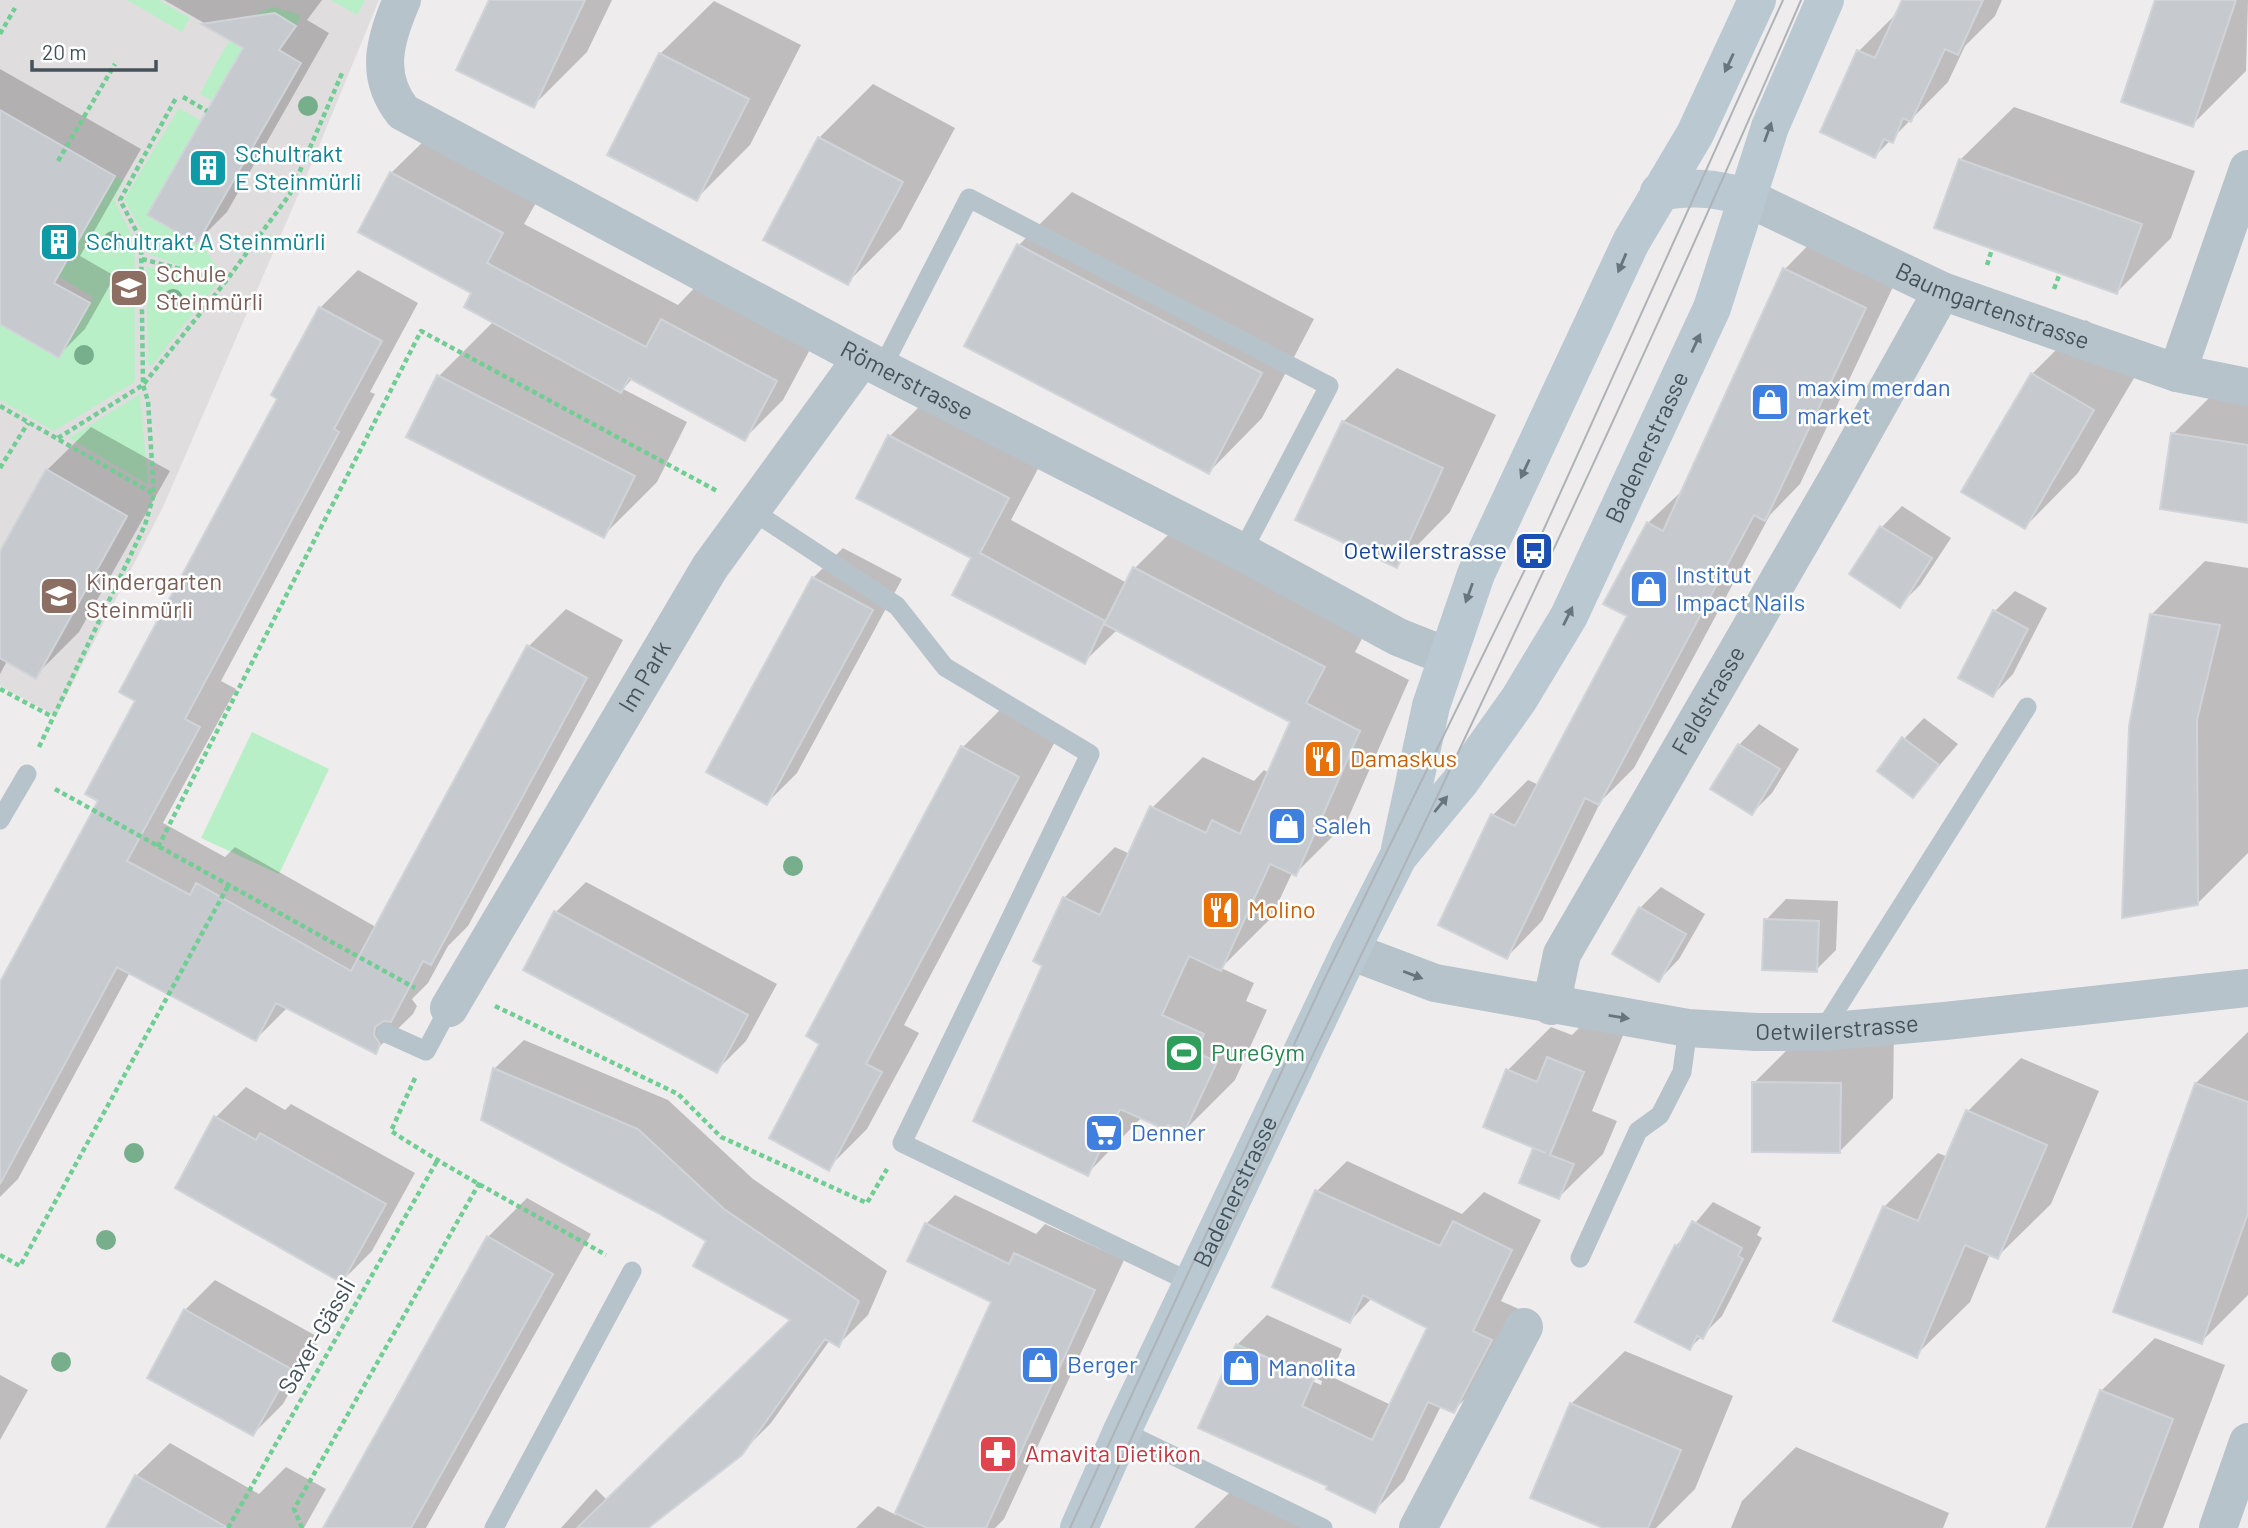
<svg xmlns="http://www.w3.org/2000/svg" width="2248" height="1528" viewBox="0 0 2248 1528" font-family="Barlow,sans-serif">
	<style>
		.education { fill: #e0dddf }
		.green { fill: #b9efc7 }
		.shadow { fill: #0003; fill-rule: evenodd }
		.building { fill: #c6cacf; stroke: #d0d4d8; stroke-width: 2 }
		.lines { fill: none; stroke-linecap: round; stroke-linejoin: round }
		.path { stroke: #70cd94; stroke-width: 4.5; stroke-dasharray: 5 3.5; stroke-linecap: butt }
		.service { stroke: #b7c3ca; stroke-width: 19 }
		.minor { stroke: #b7c3ca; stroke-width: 38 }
		.secondary { stroke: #b9c8d1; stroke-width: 38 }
		.tram { stroke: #aeb3b7; stroke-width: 2 }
		.tree { fill: #77ae8b }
		.oneway { fill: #67757e }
		.oneway2 { fill: #66747c }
		.labels { text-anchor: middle; stroke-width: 5; stroke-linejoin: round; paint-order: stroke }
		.culture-label { font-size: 24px; fill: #0d838f; stroke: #fff; text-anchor: start }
		.education-label { font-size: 24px; fill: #785e54; stroke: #fff; text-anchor: start }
		.street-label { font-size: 24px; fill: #44525a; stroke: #fff }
		.shop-label { font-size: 24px; fill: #366cbe; stroke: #fff; text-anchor: start }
		.transit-label { font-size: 24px; fill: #164399; stroke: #fff; text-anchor: end }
		.food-label { font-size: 24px; fill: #c56008; stroke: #fff; text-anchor: start }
		.leisure-label { font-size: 24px; fill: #27864d; stroke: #fff; text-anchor: start }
		.health-label { font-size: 24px; fill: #be3a42; stroke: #fff; text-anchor: start }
	</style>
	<rect width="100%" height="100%" fill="#efeced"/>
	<!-- education -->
	<path class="education" d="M0 0H379L312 163 163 507 56 716 0 686Z"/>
	<!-- green -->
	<path class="green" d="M127 0H159L190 18 182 32Z
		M331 0H365L357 15Z
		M274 7 301 15 296 26 275 13 213 101 200 94C218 62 235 16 274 7Z
		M179 108 202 121 197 244 199 241 223 275 183 267 146 253 145 237 124 199Z
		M115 176 124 181 114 200 135 241V382L54 431 0 400V324L59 358 93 297 58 276Z
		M146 266 217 284 152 365H148Z
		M140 394 148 481 147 484 69 438Z
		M252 732 329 769 279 874 201 838Z"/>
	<!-- shadow -->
	<path class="shadow" d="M164 0H322L307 20 329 33 227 212 197 242 246 47Z
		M491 0H612L587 52 534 105Z
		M1903 0H2002L1995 16 1965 46 1948 82 1875 156 1859 51 1896 14Z
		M2157 0H2248L2246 71 2192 125Z
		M714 1 801 45 750 145 696 199 660 54Z
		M0 69 141 149 80 256 115 276 85 329 58 356 0 322Z
		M873 84 955 128 901 229 848 282 819 138Z
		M2014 107 2195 171 2171 238 2117 292 1960 160Z
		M430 135 541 194 524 224 678 305 701 281 814 342 783 400 745 438 633 378 623 389 687 422 657 482 603 536 409 437 439 376 494 321 391 173Z
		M1072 192 1314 319 1262 418 1209 472 1019 245Z
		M1820 233 1900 272 1800 484 1770 515 1634 768 1601 801 1542 921 1507 957 1493 815 1528 780 1539 785 1629 615 1648 523 1684 489 1785 269Z
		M358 270 418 303 370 392 375 394 221 681 236 689 163 823 225 857 235 847 376 927 529 646 566 609 623 640 468 926 448 946 428 983 412 999 417 1006 413 1014 375 1051 288 1007 256 1039 130 972 18 1179 0 1197V986L100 800 137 700 280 398 273 395 320 308Z
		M2086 320 2147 356 2078 473 2025 527 2032 374Z
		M1397 368 1496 415 1450 512 1397 566 1343 422Z
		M2227 380 2248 384V521L2173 434Z
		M922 404 1040 465 1011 520 1127 583 1135 568 1186 517 1374 616 1355 652 1409 680 1346 823 1295 874 1292 873 1271 918 1221 968 1254 983 1246 1001 1267 1010 1235 1080 1184 1131 1169 1124 1165 1128 1142 1117 1088 1173 1044 965 1064 898 1115 847 1130 854 1152 808 1203 757 1254 781 1264 770 1269 773 1292 721 1118 629 1084 662 973 557 890 436Z
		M91 427 170 471 79 632 35 676 7 661 0 674V553L47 470Z
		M1902 506 1951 538 1920 585 1900 605 1852 574 1882 527Z
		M843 548 902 579 797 773 767 803 708 771 813 578Z
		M2205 561 2248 568V853L2197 904 2151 615Z
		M2015 591 2047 608 2013 674 1993 695 1995 611Z
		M1002 708 1057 738 904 1025 919 1033 867 1129 828 1168 822 1043 809 1036 963 747Z
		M1924 718 1958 744 1913 796 1904 739Z
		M1759 724 1799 749 1772 793 1752 813 1739 745Z
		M586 882 777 984 746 1041 716 1071 556 912Z
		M1661 887 1705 914 1679 959 1659 980 1614 954 1640 908Z
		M1786 899 1838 901 1836 950 1816 970 1766 920Z
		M1592 1015 1626 1028 1592 1111 1617 1121 1603 1154 1559 1197 1535 1149 1508 1070 1551 1027 1572 1035Z
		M1808 1029 1894 1030 1893 1098 1839 1152 1754 1083Z
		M2248 1032V1295L2201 1342 2196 1083Z
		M524 1040 668 1100 753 1179 887 1271 868 1315 838 1345 830 1340 771 1423 740 1454 645 1528H561L596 1489 607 1500 792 1319 708 1241 494 1069Z
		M2021 1058 2099 1091 2051 1204 1997 1257 1990 1254 1970 1302 1916 1355 1884 1207 1938 1153 1948 1157 1968 1111Z
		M246 1087 285 1110 291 1104 415 1173 372 1251 342 1281 216 1117Z
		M1347 1161 1462 1214 1484 1192 1541 1220 1501 1301 1521 1310 1483 1381 1453 1411 1441 1406 1404 1481 1374 1511 1329 1485 1237 1345 1267 1315 1342 1349 1330 1376 1391 1405 1429 1327 1372 1298 1350 1321 1317 1191ZM1248 1348 1322 1381 1321 1385 1248 1352Z
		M955 1195 1036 1234 1045 1224 1124 1260 1004 1519 995 1528H856L878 1506 896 1515 994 1302 926 1224Z
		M527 1198 591 1234 426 1528H325L488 1237Z
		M1713 1202 1761 1227 1757 1235 1762 1238 1722 1316 1690 1348 1676 1246Z
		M215 1280 320 1338 283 1404 253 1434 185 1310Z
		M2155 1338 2225 1365 2163 1528H2048L2101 1391Z
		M1625 1351 1733 1396 1695 1489 1656 1528H1607L1571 1404Z
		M0 1375 28 1390 0 1440Z
		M170 1443 259 1494 286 1467 326 1489 304 1528H108L136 1476Z
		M1796 1447 1949 1513 1943 1528H1731L1742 1501Z
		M1231 1491 1307 1528H1194Z"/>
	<!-- building -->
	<path class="building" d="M489 0H585L534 108 456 70Z
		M1902 0H1983L1958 55 1945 49 1911 122 1903 118 1893 143 1884 139 1875 158 1820 132 1857 50 1875 58Z
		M2155 0H2236L2193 127 2121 102Z
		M275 13 296 26 279 50 301 63 197 244 147 215 243 48 201 24Z
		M659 53 749 99 697 201 607 155Z
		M0 110 115 176 54 283 90 303 59 358 0 324Z
		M818 137 903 182 848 285 763 240Z
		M1959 159 2142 224 2117 294 1934 228Z
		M390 172 503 233 487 263 646 347 661 319 777 381 745 441 629 378 621 393 464 307 471 293 358 232Z
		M1017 244 1262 373 1209 474 964 346Z
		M1783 268 1866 308 1765 521 1754 515 1599 805 1585 798 1507 959 1438 925 1491 814 1515 826 1627 616 1603 604 1647 522 1663 531Z
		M319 307 382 341 334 429 339 432 185 719 200 727 127 861 190 895 196 883 351 971 527 645 587 678 431 965 423 961 391 1022 384 1021 375 1027 374 1035 380 1044 376 1054 276 1003 256 1041 117 967 0 1184V982L98 801 85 794 135 701 119 692 277 399 271 395Z
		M2031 373 2094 410 2025 529 1961 492Z
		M437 375 635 476 604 538 406 437Z
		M1342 421 1443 468 1397 568 1295 520Z
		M2171 433 2248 445V523L2160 509Z
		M888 435 1009 498 980 553 1105 621 1085 664 952 595 971 558 856 498Z
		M46 469 127 516 36 679 0 658V551Z
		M1880 526 1932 558 1900 608 1849 574Z
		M1133 567 1325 667 1306 703 1360 731 1296 876 1270 864 1221 971 1189 956 1162 1015 1204 1034 1196 1052 1217 1062 1184 1133 1168 1125 1166 1130 1120 1109 1088 1176 973 1121 1042 966 1033 961 1063 897 1100 915 1150 806 1206 833 1212 820 1240 834 1290 722 1104 624Z
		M812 577 873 610 767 805 706 772Z
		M1993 610 2028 629 1993 697 1958 678Z
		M2150 614 2220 625 2197 720 2198 905 2122 918 2129 726Z
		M1902 737 1939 765 1913 798 1877 771Z
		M1738 744 1780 769 1752 815 1710 789Z
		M961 746 1019 777 866 1064 882 1072 829 1171 769 1138 819 1044 806 1036Z
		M1639 907 1686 934 1659 982 1612 954Z
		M554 911 748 1015 717 1073 523 970Z
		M1764 919 1819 921 1817 972 1762 970Z
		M1547 1057 1584 1072 1550 1155 1574 1164 1559 1199 1519 1183 1533 1148 1546 1153 1483 1127 1506 1069 1537 1082Z
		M493 1068 638 1129 724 1209 859 1301 839 1347 825 1339 742 1455 648 1528H577L790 1320 693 1266 706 1241 658 1213 481 1120Z
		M1752 1082 1841 1083 1840 1153 1752 1152Z
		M2195 1083 2248 1102V1213L2202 1344 2113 1312Z
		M1966 1110 2047 1145 1998 1259 1965 1245 1917 1358 1833 1321 1883 1206 1918 1221Z
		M214 1116 256 1140 260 1133 386 1204 342 1283 175 1188Z
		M1315 1190 1440 1246 1453 1221 1512 1250 1473 1331 1492 1340 1454 1413 1428 1402 1375 1513 1326 1489 1327 1486 1198 1428 1236 1344 1314 1379 1302 1406 1372 1440 1427 1328 1363 1295 1350 1323 1272 1287Z
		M1692 1221 1742 1248 1738 1256 1743 1259 1703 1339 1697 1336 1690 1350 1635 1322 1675 1245 1678 1247Z
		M925 1223 1009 1264 1014 1253 1095 1290 986 1528H927L895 1513 991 1302 907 1261Z
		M487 1236 553 1274 411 1528H323Z
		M184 1309 291 1369 253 1436 147 1378Z
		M2100 1390 2173 1419 2131 1528H2046Z
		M1570 1403 1681 1450 1648 1528H1603L1530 1498Z
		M135 1475 228 1528H106Z"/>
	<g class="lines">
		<!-- path -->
		<path class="path" d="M0 34 15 8
			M183 97 207 111
			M58 161 115 64
			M142 259 226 281
			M1987 265 1992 249
			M2054 289 2060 273
			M0 406 154 494
			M58 438 143 385 226 281 290 194 343 71
			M0 468 28 423
			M0 689 51 716
			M39 747 145 525 154 494 148 401 143 385 141 240 120 200 176 98
			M55 789 415 988
			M158 847 421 331 717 491
			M495 1006 678 1094 721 1137 867 1203 887 1169
			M415 1078 391 1131C460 1176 534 1214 606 1255
			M0 1255 20 1266 228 886
			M228 1528 437 1161
			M302 1528 294 1509 480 1182"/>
		<!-- service -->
		<path class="service" d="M882 368 969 198 1329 386 1242 552
			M751 510 897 606 945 667 1090 754 902 1143 1192 1283
			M0 820 27 774
			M1822 1032 2027 707
			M386 1033 426 1051 449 1008
			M1580 1258 1638 1131 1660 1115 1682 1072 1688 1028
			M1122 1431 1323 1528
			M494 1528 632 1271"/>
		<!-- minor -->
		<g class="minor">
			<path id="s1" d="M402 0C385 39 374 76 403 112L862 358 1242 552 1398 637 1446 656"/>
			<path id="s2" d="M1746 197 1942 291 2177 373 2248 387"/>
			<path d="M2177 373 2248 169"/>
			<path id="s3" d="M1350 951 1435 983 1688 1028 1756 1032H1822L1945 1021 2248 988"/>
			<path id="s4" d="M1551 1006 1562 954 1837 479 1942 291"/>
			<path id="s5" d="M449 1008 710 567 862 358"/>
			<path d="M1418 1528 1524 1327"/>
			<path d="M2218 1528 2248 1442"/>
		</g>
		<!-- secondary -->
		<g class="secondary">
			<path d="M1659 192C1691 186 1715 188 1746 197"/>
			<path d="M1400 849 1431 706 1476 574 1631 242 1695 134 1757 0"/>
			<path id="s6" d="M1079 1528 1122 1431 1350 951 1398 857 1460 782 1519 699 1569 616 1712 308 1770 127 1825 0"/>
		</g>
		<!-- tram -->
		<path class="tram" d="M1070 1528 1324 980 1534 551 1783 0
			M1091 1528C1209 1262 1340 1003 1464 740 1580 495 1694 249 1801 0"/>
	</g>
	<!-- trees -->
	<g class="tree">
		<circle cx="308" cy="106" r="10"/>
		<circle cx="113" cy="241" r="10"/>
		<circle cx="173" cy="299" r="10"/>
		<circle cx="84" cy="355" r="10"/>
		<circle cx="793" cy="866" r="10"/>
		<circle cx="134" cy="1153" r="10"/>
		<circle cx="106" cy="1240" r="10"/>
		<circle cx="61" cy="1362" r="10"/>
	</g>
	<!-- one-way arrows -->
	<defs><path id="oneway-solid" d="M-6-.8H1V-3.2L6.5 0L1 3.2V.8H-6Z" transform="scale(1.75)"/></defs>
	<g class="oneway">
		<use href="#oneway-solid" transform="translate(1729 63) rotate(115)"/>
		<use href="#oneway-solid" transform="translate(1768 132) rotate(-70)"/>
		<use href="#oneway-solid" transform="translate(1622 263) rotate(113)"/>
		<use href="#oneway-solid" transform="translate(1696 343) rotate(-65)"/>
		<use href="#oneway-solid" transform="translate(1525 469) rotate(115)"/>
		<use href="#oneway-solid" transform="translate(1469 593) rotate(110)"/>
		<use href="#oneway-solid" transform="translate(1568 616) rotate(-64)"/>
		<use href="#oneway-solid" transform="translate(1441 804) rotate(-51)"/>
	</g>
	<g class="oneway2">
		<use href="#oneway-solid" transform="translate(1413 975) rotate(21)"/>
		<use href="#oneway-solid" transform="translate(1619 1017) rotate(9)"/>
	</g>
	<!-- icons -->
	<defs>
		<g id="building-square" transform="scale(2.0125)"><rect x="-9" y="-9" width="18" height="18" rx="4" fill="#0f9aa8" stroke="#fff"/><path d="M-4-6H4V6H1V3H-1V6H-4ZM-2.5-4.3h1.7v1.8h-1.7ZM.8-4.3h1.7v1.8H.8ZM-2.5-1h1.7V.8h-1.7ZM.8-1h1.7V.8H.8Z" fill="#fff"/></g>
		<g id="school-square" transform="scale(2.0125)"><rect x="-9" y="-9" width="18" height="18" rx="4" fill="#8d6e63" stroke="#fff"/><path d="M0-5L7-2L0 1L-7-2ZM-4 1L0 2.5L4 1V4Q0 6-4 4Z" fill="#fff"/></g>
		<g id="shop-square" transform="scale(2.0125)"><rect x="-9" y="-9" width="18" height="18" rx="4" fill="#3f7fe0" stroke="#fff"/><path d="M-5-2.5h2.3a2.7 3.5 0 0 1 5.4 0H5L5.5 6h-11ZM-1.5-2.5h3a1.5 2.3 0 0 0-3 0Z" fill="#fff"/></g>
		<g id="bus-square" transform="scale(2.0125)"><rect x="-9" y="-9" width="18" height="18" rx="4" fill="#1a4fb4" stroke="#fff"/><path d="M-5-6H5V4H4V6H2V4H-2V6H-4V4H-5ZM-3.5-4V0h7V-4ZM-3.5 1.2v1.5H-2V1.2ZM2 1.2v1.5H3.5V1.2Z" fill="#fff"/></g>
		<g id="restaurant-square" transform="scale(2.0125)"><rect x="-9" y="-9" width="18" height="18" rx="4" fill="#e8710a" stroke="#fff"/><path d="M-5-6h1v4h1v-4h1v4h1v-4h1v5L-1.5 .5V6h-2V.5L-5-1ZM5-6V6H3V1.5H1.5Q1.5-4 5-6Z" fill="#fff"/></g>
		<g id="stadium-square" transform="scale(2.0125)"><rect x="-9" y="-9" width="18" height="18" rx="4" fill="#2e9e5b" stroke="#fff"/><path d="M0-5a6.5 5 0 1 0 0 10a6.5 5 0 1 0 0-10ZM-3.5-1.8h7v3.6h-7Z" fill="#fff"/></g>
		<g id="supermarket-square" transform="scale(2.0125)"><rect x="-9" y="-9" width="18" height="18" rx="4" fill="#3f7fe0" stroke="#fff"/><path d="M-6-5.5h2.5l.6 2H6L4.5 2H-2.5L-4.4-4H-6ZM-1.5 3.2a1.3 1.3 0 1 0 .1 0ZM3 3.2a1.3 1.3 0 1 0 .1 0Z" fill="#fff"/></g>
		<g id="pharmacy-square" transform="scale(2.0125)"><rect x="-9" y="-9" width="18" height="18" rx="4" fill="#e0444e" stroke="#fff"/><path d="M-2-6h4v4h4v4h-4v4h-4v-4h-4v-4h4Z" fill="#fff"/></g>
	</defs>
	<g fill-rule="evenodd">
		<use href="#building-square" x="208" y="168"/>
		<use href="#building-square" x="59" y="242"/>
		<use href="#school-square" x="129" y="288"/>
		<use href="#shop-square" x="1770" y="402"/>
		<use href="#bus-square" x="1534" y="551"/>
		<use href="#shop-square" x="1649" y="589"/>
		<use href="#school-square" x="59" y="596"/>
		<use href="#restaurant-square" x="1323" y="759"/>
		<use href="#shop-square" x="1287" y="826"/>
		<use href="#restaurant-square" x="1221" y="910"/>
		<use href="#stadium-square" x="1184" y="1053"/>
		<use href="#supermarket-square" x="1104" y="1133"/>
		<use href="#shop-square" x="1040" y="1365"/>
		<use href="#shop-square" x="1241" y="1368"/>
		<use href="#pharmacy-square" x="998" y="1454"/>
	</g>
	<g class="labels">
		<!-- culture labels -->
		<g class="culture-label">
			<text x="235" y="162">Schultrakt<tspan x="235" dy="28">E Steinmürli</tspan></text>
			<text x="86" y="250">Schultrakt A Steinmürli</text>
		</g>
		<!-- education labels -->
		<g class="education-label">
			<text x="156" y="282">Schule<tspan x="156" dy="28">Steinmürli</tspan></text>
			<text x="86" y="590">Kindergarten<tspan x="86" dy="28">Steinmürli</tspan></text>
		</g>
		<!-- street labels -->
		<g class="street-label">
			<text dy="8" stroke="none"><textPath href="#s2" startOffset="270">Baumgartenstrasse</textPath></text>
			<text dy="8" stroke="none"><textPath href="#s1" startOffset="690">Römerstrasse</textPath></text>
			<text dy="8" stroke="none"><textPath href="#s6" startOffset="1225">Badenerstrasse</textPath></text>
			<text dy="8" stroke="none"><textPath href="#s5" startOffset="385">Im Park</textPath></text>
			<text dy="8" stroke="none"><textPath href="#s4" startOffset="346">Feldstrasse</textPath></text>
			<text dy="8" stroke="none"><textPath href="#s3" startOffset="497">Oetwilerstrasse</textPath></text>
			<text dy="8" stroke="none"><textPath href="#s6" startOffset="371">Badenerstrasse</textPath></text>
			<text transform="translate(317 1336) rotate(-60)" y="8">Saxer-Gässli</text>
		</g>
		<!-- shop labels -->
		<g class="shop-label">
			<text x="1797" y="396">maxim merdan<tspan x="1797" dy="28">market</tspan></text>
			<text x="1676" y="583">Institut<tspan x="1676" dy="28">Impact Nails</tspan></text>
			<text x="1314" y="834">Saleh</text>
			<text x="1131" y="1141">Denner</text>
			<text x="1067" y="1373">Berger</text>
			<text x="1268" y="1376">Manolita</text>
		</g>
		<!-- transit labels -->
		<g class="transit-label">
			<text x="1507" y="559">Oetwilerstrasse</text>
		</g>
		<!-- food labels -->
		<g class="food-label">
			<text x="1350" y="767">Damaskus</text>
			<text x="1248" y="918">Molino</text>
		</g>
		<!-- leisure labels -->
		<g class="leisure-label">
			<text x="1211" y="1061">PureGym</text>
		</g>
		<!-- health labels -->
		<g class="health-label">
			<text x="1025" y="1462">Amavita Dietikon</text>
		</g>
	</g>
	<!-- scale -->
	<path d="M32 60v10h124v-10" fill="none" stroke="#44525a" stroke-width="3.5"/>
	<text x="42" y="60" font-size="21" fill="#44525a" stroke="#ffffff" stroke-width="5" paint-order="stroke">20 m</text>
</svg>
